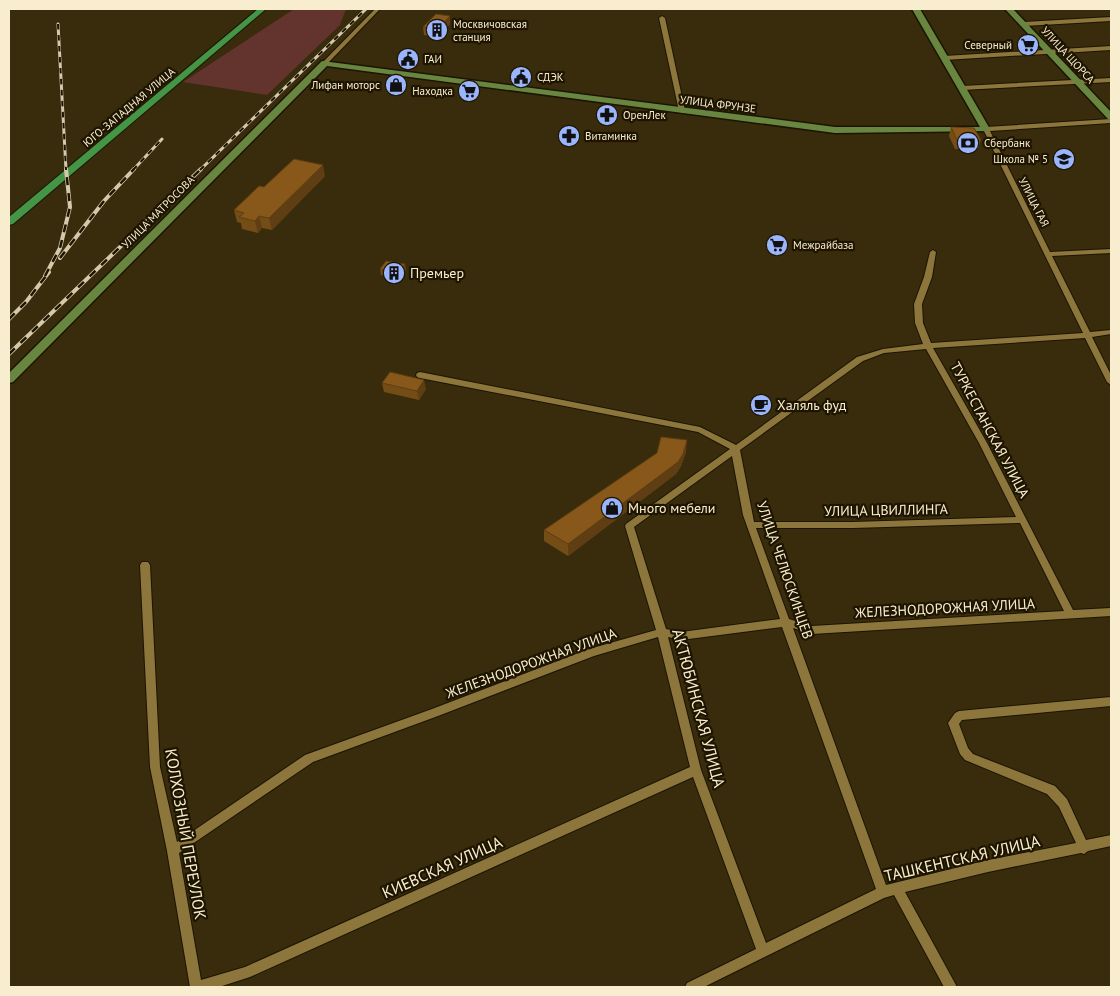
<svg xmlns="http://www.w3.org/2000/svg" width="1120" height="996" viewBox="0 0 1120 996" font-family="'PT Sans',sans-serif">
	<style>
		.green { fill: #63332d }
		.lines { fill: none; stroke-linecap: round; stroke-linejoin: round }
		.street-casing { stroke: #1c1504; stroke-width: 2 }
		.secondary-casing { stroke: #1c1504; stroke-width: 3 }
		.primary-casing { stroke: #1c1504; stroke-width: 2 }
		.street { fill: #8d763c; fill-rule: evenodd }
		.secondary { fill: #698640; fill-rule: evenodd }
		.primary { fill: #449545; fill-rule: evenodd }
		.rail-far1-casing { stroke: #d5c9ab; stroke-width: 3 }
		.rail-casing { stroke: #d5c9ab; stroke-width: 4 }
		.rail-far1 { stroke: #1e1500; stroke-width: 2; stroke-dasharray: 5.5; stroke-linecap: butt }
		.rail { stroke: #1e1500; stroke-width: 2.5; stroke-dasharray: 8; stroke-linecap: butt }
		.wall { fill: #744c16 }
		.shaded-wall { fill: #5e3e12 }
		.building { fill: #87581a; stroke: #5e3e12 }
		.labels { text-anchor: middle; stroke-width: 4.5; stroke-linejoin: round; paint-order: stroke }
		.far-poi-label { font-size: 11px; fill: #f9edcf; stroke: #1e1500; text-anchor: start }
		.far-street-label { font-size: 11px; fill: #f9edcf; stroke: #1e1500 }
		.poi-label { font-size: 14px; fill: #f9edcf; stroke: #1e1500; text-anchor: start }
		.street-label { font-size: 14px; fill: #f9edcf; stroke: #1e1500 }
		.near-street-label { font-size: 16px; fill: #f9edcf; stroke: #1e1500 }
	</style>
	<rect width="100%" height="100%" fill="#382c0d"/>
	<!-- green -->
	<path class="green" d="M294 9H346L340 25 267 95 183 82Z"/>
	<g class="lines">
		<!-- street casing -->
		<g class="street-casing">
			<path id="street" d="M375 9H380L327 64H323V62Z
				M662 16 665 18 685 111 682 113 679 111 659 18Z
				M1111 17V21L1024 26 1021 24 1024 22Z
				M1111 46V50L944 60 941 58 944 56Z
				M1111 78V82L962 90 959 88 962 86Z
				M1111 119V123L990 131 1050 252 1111 249V253L1052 256 1090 332 1111 330V334L1092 337 1111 375V385L1107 382 1085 338 933 348 987 443 1073 610 1111 608V616L812 634 793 628 886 885 988 860 1076 843 1059 807 1047 794 965 760 960 754 948 723 955 713 959 711 1111 697V706L962 720 959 724 968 748 973 754 1055 786 1067 799 1086 840 1111 835V846L1088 851 1084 854 1081 853 988 872 905 892 957 987H944L894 895 884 898 704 987H685L687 983 756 949 693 777 250 977 219 987H190L167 851 150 767 140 565 142 562H148L150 565 160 767 177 842 305 755 432 709 589 649 656 630 625 526 626 524 730 449 698 432 420 378 417 377 416 375 417 373 420 372 700 427 736 445 857 357 883 349 923 344 915 323 914 304 924 277 930 252 933 250 936 252 932 277 922 304 923 323 931 343 1083 333 983 129 986 127ZM926 349 979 443 1016 517 853 522H754L740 450 863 361 884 353ZM732 456 743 515 780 619 681 632 666 629 634 527ZM1020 523 1064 611 812 626 789 619 756 528H853ZM782 627 876 889 766 943 701 770 668 637 681 640ZM658 637 690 767 245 967 201 980 179 853 313 762 438 716 594 656Z"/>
		</g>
		<!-- secondary casing -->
		<g class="secondary-casing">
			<path id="secondary" d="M912 9H920L990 129 989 131 835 133 327 66 13 382 9 383V373L322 61 835 127H980Z
				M1005 9H1013L1111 112V119H1108Z"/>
		</g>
		<!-- primary casing -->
		<g class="primary-casing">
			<path id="primary" d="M258 9H266L13 224 9 225V217Z"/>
		</g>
		<!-- street -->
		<use href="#street" class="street"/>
		<!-- secondary -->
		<use href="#secondary" class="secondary"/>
		<!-- primary -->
		<use href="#primary" class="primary"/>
		<!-- rail-far1 casing -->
		<g class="rail-far1-casing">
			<path id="rail-far1" d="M58 24 66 170
				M133 170 162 139
				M200 170 366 9"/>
		</g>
		<!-- rail casing -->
		<g class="rail-casing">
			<path id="rail" d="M60 258 104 201 134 169
				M45 276 60 248 70 207 66 169
				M9 319 26 302 49 272
				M9 354 201 169"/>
		</g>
		<!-- rail-far1 -->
		<use href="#rail-far1" class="rail-far1"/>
		<!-- rail -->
		<use href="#rail" class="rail"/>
	</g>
	<!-- wall -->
	<path class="wall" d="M450 24 438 37 424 35 423 27Z
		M951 127 981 140 978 149H955L949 136Z
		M325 176 272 230 262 228 258 233 242 229 241 223 237 222 234 210 264 187Z
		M405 264 406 270 400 279 381 275 380 269Z
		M382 383 426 389 419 400 384 392Z
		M686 452 681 466 676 474 568 556 544 541V530L657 453Z"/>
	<!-- shaded-wall -->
	<path class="shaded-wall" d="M450 16V24L438 37 437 29Z
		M323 165 325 176 272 230 269 218Z
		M259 216 262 228 258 233 255 221Z
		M405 264 406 270 400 279 399 273Z
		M424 380 426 389 419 400 417 391Z
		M687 440 686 452 681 466 676 474 568 556V544Z"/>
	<!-- building -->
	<path class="building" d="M436 14 450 16 437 29 423 27Z
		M951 127 974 128 981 140H957Z
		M294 159 323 165 269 218 259 216 255 221 239 217 244 213 234 210 259 186 264 187Z
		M386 261 405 264 399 273 380 269Z
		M390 372 424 380 417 391 382 383Z
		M661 437 687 440 683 454 678 462 568 544 544 530 657 453Z"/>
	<!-- icons -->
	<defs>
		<g id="building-disc" transform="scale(1.125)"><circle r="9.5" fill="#9bb5fd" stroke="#1e1500"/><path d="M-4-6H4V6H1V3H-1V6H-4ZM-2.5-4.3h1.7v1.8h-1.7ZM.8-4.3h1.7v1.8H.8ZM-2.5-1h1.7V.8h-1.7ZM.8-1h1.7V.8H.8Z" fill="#111"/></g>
		<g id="supermarket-disc" transform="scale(1.125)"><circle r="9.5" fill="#9bb5fd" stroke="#1e1500"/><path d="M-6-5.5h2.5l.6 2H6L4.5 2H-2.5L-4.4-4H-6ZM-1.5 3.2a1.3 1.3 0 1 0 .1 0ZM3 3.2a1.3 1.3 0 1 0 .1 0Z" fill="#111"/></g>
		<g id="civic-disc" transform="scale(1.125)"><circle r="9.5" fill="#9bb5fd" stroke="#1e1500"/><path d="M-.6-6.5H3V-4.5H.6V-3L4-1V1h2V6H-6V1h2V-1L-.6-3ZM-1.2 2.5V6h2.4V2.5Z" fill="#111"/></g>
		<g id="shop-disc" transform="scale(1.125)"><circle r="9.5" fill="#9bb5fd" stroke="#1e1500"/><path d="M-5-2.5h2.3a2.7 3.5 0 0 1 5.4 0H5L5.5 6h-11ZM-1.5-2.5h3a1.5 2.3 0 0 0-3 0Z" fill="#111"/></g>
		<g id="pharmacy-disc" transform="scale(1.125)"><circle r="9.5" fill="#9bb5fd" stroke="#1e1500"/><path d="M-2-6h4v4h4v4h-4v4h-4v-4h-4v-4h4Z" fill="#111"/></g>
		<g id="bank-disc" transform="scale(1.125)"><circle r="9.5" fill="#9bb5fd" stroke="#1e1500"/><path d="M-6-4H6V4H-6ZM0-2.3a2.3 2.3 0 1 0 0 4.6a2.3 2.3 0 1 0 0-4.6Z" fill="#111"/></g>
		<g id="school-disc" transform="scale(1.125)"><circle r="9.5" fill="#9bb5fd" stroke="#1e1500"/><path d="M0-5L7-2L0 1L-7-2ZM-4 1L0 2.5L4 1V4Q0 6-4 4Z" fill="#111"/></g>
		<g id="cafe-disc" transform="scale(1.125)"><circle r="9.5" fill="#9bb5fd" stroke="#1e1500"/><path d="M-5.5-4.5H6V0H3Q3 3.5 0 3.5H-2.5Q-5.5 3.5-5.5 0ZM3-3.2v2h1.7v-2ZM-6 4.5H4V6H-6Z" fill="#111"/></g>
	</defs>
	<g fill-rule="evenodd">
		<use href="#building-disc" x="437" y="30"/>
		<use href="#supermarket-disc" x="1028" y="45"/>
		<use href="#civic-disc" x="408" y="59"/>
		<use href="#civic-disc" x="521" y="77"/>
		<use href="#shop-disc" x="396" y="85"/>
		<use href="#supermarket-disc" x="469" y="91"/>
		<use href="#pharmacy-disc" x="607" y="115"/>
		<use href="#pharmacy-disc" x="569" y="136"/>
		<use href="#bank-disc" x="968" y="143"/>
		<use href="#school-disc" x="1064" y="159"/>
		<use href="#supermarket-disc" x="777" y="245"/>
		<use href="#building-disc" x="394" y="273"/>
		<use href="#cafe-disc" x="761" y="405"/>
		<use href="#shop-disc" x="612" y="508"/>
	</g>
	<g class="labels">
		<!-- far-poi labels -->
		<g class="far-poi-label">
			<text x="453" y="28">Москвичовская<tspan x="453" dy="13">станция</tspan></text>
			<text x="1012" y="49" text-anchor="end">Северный</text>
			<text x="424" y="63">ГАИ</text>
			<text x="537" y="81">СДЭК</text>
			<text x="380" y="89" text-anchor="end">Лифан моторс</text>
			<text x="453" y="95" text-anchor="end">Находка</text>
			<text x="623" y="119">ОренЛек</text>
			<text x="585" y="140">Витаминка</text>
			<text x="984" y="147">Сбербанк</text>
			<text x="1048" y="163" text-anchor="end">Школа № 5</text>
			<text x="793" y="249">Межрайбаза</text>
		</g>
		<!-- far-street labels -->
		<g class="far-street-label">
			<text transform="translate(1068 55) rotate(47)" y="4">УЛИЦА ЩОРСА</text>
			<text transform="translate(718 104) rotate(7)" y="4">УЛИЦА ФРУНЗЕ</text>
			<text transform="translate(129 107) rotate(-40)" y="4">ЮГО-ЗАПАДНАЯ УЛИЦА</text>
			<text transform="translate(1034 202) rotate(63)" y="4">УЛИЦА ГАЯ</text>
			<text transform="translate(158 212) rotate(-45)" y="4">УЛИЦА МАТРОСОВА</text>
		</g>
		<!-- poi labels -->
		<g class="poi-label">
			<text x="410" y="278">Премьер</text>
			<text x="777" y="410">Халяль фуд</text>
			<text x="628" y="513">Много мебели</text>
		</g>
		<!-- street labels -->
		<g class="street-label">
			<text transform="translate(990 430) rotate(62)" y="5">ТУРКЕСТАНСКАЯ УЛИЦА</text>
			<text transform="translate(886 510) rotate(-1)" y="5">УЛИЦА ЦВИЛЛИНГА</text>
			<text transform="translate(785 570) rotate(71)" y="5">УЛИЦА ЧЕЛЮСКИНЦЕВ</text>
			<text transform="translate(945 608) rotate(-3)" y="5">ЖЕЛЕЗНОДОРОЖНАЯ УЛИЦА</text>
			<text transform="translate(531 663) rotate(-20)" y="5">ЖЕЛЕЗНОДОРОЖНАЯ УЛИЦА</text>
		</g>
		<!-- near-street labels -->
		<g class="near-street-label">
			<text transform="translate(699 708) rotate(75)" y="6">АКТЮБИНСКАЯ УЛИЦА</text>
			<text transform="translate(186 834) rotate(80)" y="6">КОЛХОЗНЫЙ ПЕРЕУЛОК</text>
			<text transform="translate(962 858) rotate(-13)" y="6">ТАШКЕНТСКАЯ УЛИЦА</text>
			<text transform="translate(442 867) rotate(-24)" y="6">КИЕВСКАЯ УЛИЦА</text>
		</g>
	</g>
	<!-- border -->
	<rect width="1120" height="996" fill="none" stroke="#f9edcf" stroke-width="20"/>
</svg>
